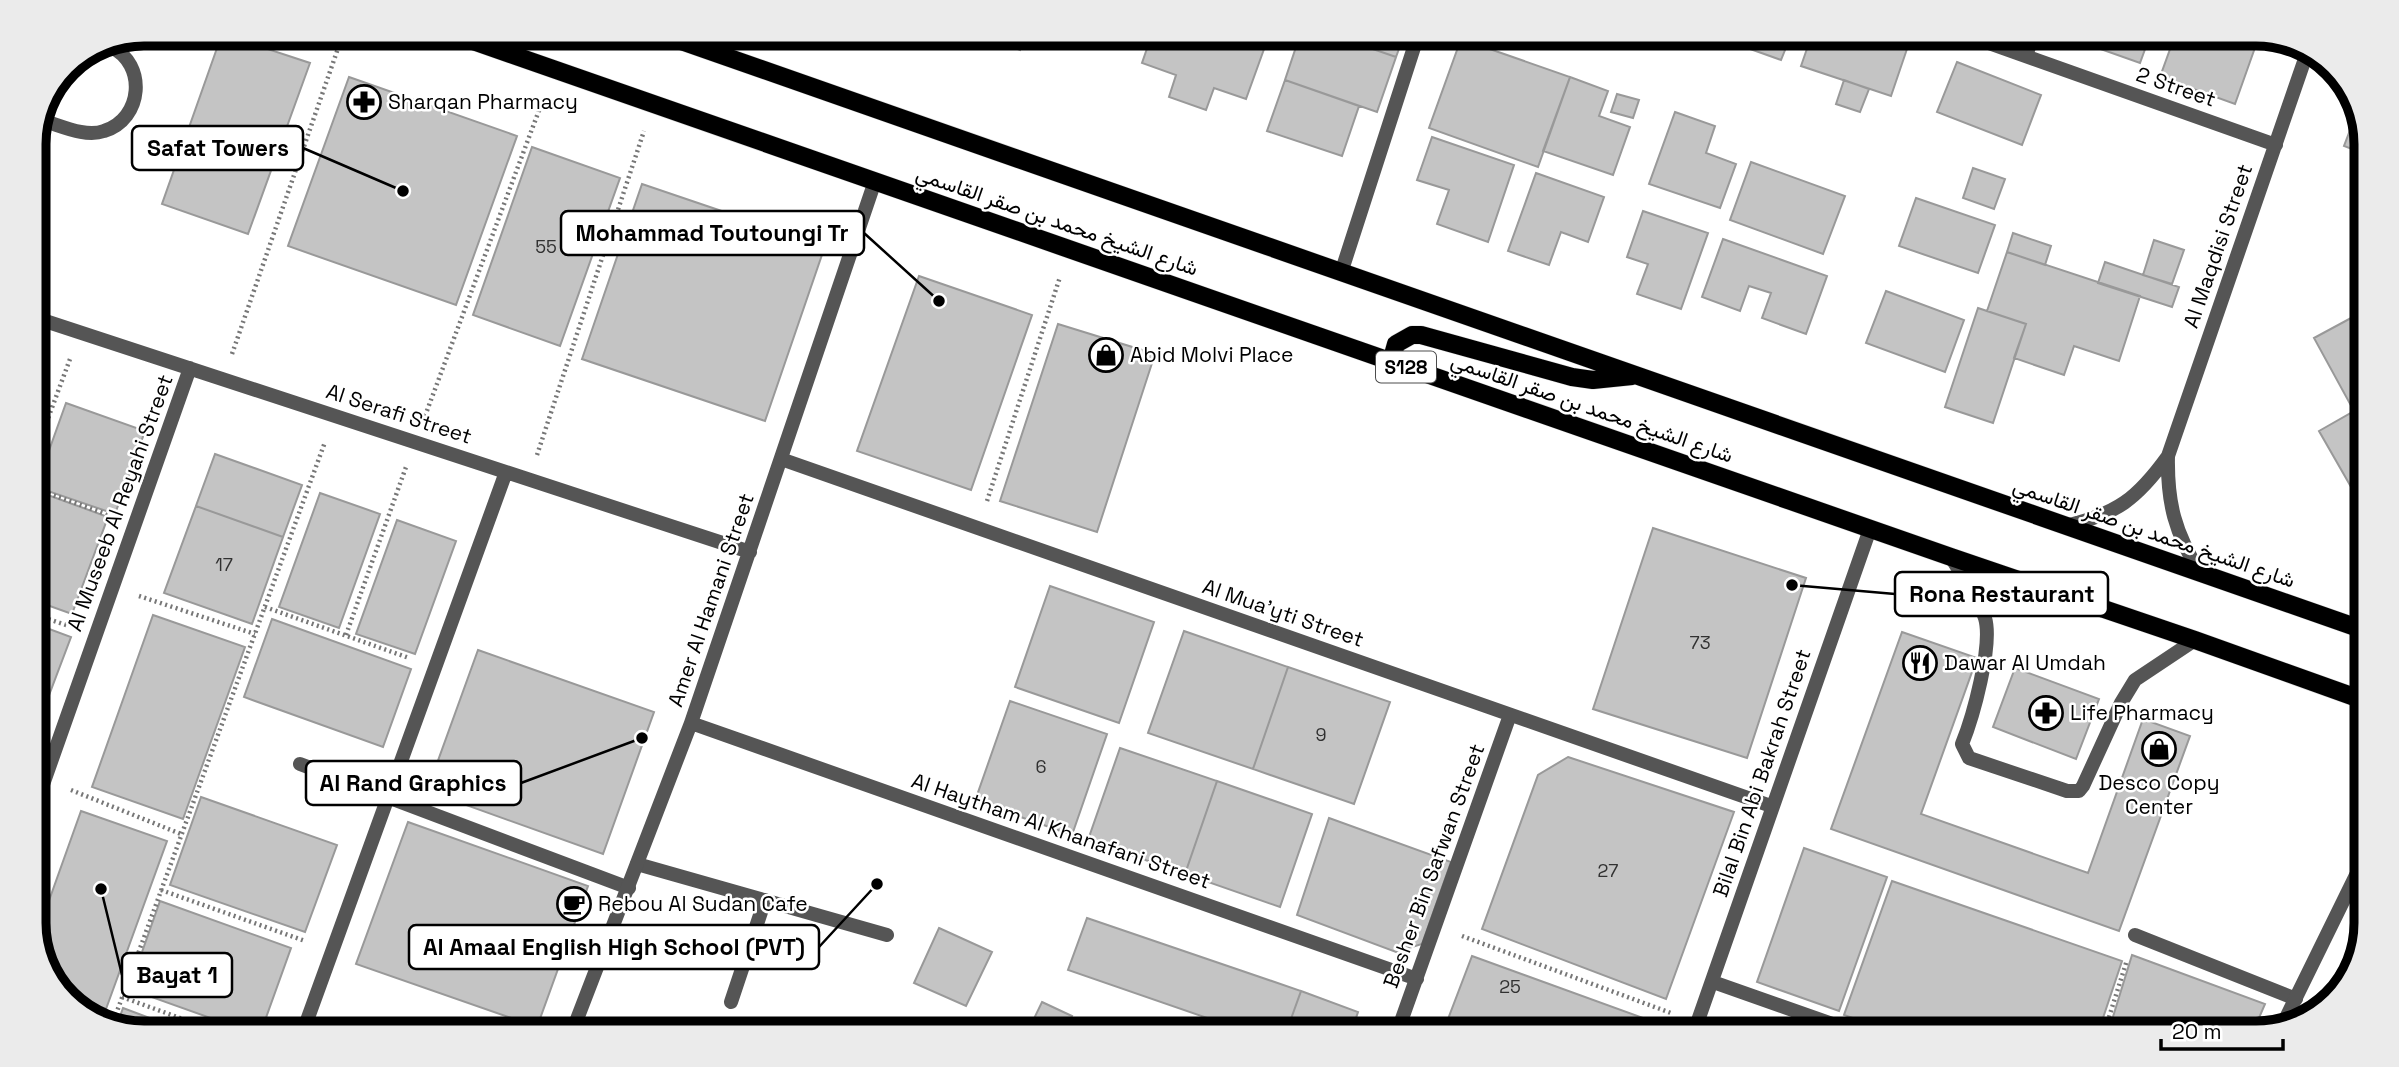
<svg xmlns="http://www.w3.org/2000/svg" width="2399" height="1067" viewBox="0 0 2399 1067" font-family="'Space Grotesk',Vazirmatn,sans-serif">
	<style>
		.building { fill: #c4c4c4; stroke: #999; stroke-width: 2 }
		.lines { fill: none; stroke-linecap: round; stroke-linejoin: round }
		.primary-casing { stroke: #dbdbdb; stroke-width: 19 }
		.path { stroke: #777; stroke-width: 4.5; stroke-dasharray: 2 3.5; stroke-linecap: butt }
		.lane { stroke: #555; stroke-width: 14 }
		.street { stroke: #555; stroke-width: 14 }
		.primary { stroke: #000; stroke-width: 18 }
		.labels { text-anchor: middle; stroke-width: 5; stroke-linejoin: round; paint-order: stroke }
		.number-label { font-size: 18px; fill: #313131 }
		.shield { fill: #fff; stroke: #4c4c4c; stroke-width: 2 }
		.shield-label { font-size: 19px; font-weight: bold; fill: #000 }
		.street-label { font-size: 21px; fill: #000; stroke: #fff }
		.poi-label { font-size: 21px; fill: #000; stroke: #fff; text-anchor: start }
		.rim { fill: none; stroke: #000; stroke-width: 9 }
		.leader { fill: none; stroke: #000; stroke-width: 2.5 }
		.callout-dot { fill: #000; stroke: #fff; stroke-width: 2.5 }
		.callout { fill: #fff; stroke: #000; stroke-width: 2.5 }
		.callout-label { font-size: 23px; text-anchor: middle; font-weight: bold; fill: #000 }
	</style>
	<rect width="100%" height="100%" fill="#fff"/>
	<!-- building -->
	<path class="building" d="M222 34 310 63 248 234 162 204Z
		M998 37H1025L1020 50 996 41Z
		M1151 37 1268 38 1246 99 1214 88 1206 110 1169 97 1176 75 1142 63Z
		M1299 38H1341L1396 57 1377 112 1285 80Z
		M1341 38H1403L1396 57Z
		M1461 39 1570 77 1538 167 1429 128Z
		M1725 40H1789L1781 60Z
		M1810 40H1880L1907 49 1891 96 1801 66Z
		M2078 41H2148L2140 63Z
		M2173 41 2257 42 2235 104 2160 77Z
		M1957 62 2041 95 2022 145 1937 112Z
		M349 77 517 136 456 305 288 246Z
		M1570 77 1608 91 1599 116 1630 127 1613 175 1543 151Z
		M1285 80 1359 106 1342 156 1267 131Z
		M1844 80 1869 89 1860 112 1836 104Z
		M1617 94 1639 100 1633 118 1611 112Z
		M1675 112 1715 126 1706 153 1736 164 1720 208 1649 184Z
		M2357 112 2366 136 2365 154 2344 146Z
		M1432 137 1514 165 1488 242 1437 224 1449 190 1417 180Z
		M532 147 620 178 560 346 473 315Z
		M1751 162 1845 196 1823 254 1730 220Z
		M1973 168 2005 179 1994 209 1963 198Z
		M1536 173 1604 197 1588 242 1561 232 1549 265 1508 251Z
		M642 184 825 246 765 421 582 359Z
		M1916 198 1995 225 1978 273 1899 246Z
		M1643 211 1708 233 1681 309 1637 294 1648 264 1627 257Z
		M2013 233 2051 246 2045 265 2007 252Z
		M1723 239 1827 276 1806 334 1762 318 1771 293 1749 286 1740 311 1702 297Z
		M2154 240 2184 250 2172 284 2143 275Z
		M2007 252 2140 296 2119 361 2074 346 2064 375 2014 358 2026 324 1987 311Z
		M2105 262 2179 287 2172 307 2098 283Z
		M919 276 1032 315 971 490 857 451Z
		M1886 291 1964 320 1945 372 1866 343Z
		M1978 308 2026 324 1993 423 1945 407Z
		M2364 311 2362 506 2319 431 2354 411 2314 338Z
		M1058 324 1155 354 1097 532 1000 501Z
		M33 390 47 395 33 432Z
		M66 403 145 431 115 514 36 487Z
		M215 454 302 485 283 537 196 506Z
		M34 490 108 517 72 614 33 600Z
		M320 493 380 514 339 628 279 607Z
		M196 506 283 537 252 624 164 593Z
		M397 520 456 541 415 654 356 634Z
		M1653 528 1806 578 1747 758 1593 709Z
		M1050 586 1154 622 1119 723 1015 687Z
		M153 615 245 647 183 819 92 787Z
		M272 619 411 669 383 747 244 697Z
		M33 623 71 637 40 719 34 717Z
		M1184 631 1288 667 1253 769 1148 733Z
		M1902 632 1977 658 1921 814 2088 873 2143 719 2190 736 2119 931 1831 829Z
		M478 650 654 712 603 854 427 791Z
		M1288 667 1390 702 1354 804 1253 769Z
		M2015 668 2099 699 2076 759 1993 727Z
		M1010 701 1107 734 1072 835 975 801Z
		M1120 748 1217 781 1185 874 1088 840Z
		M1568 757 1734 812 1666 999 1482 929 1538 775Z
		M1217 781 1312 814 1280 907 1185 874Z
		M201 797 337 845 305 932 170 885Z
		M81 811 167 841 106 1009 56 990 36 937Z
		M1329 818 1451 862 1422 944 1396 952 1297 915Z
		M408 822 588 886 537 1027 356 964Z
		M1804 848 1887 877 1839 1011 1757 982Z
		M1892 881 2122 961 2098 1033 1894 1032 1844 1015Z
		M160 901 291 948 263 1026H233L129 989Z
		M1087 918 1301 991 1287 1030H1242L1068 970Z
		M939 928 992 952 966 1006 914 983Z
		M2132 955 2265 1004 2252 1034 2108 1033Z
		M1472 956 1654 1022 1650 1031H1479L1448 1019Z
		M1301 991 1358 1012 1352 1030H1287Z
		M1042 1002 1072 1016 1065 1029H1029Z
		M123 1008 171 1026 117 1025Z"/>
	<g class="lines">
		<!-- primary casing -->
		<g class="primary-casing">
			<path id="primary" d="M453 34 1951 557 2195 640 2360 699
				M664 35 2361 629
				M1391 362 1396 344 1412 335H1421L1572 377 1593 380 1632 376"/>
		</g>
		<!-- path -->
		<path class="path" d="M232 354 343 34
			M425 416 544 97
			M537 455 644 131
			M33 459 70 359
			M33 488 109 515
			M987 501 1060 277
			M139 596 255 634
			M265 607 409 658
			M33 614 69 626
			M346 635 406 467
			M71 790 181 834
			M161 890 305 941
			M1462 936 1671 1013
			M122 997 202 1026
			M1429 1020 1457 1031
			M112 1025 325 442
			M2104 1033 2127 960"/>
		<!-- lane -->
		<path class="lane" d="M41 120C60 125 85 138 104 131 143 119 147 64 111 47
			M1341 273 1417 38
			M1951 557C1962 576 1978 597 1985 618 1993 645 1973 717 1962 744L1969 758 2067 791H2079L2083 786 2121 703 2135 680 2195 640
			M300 764 629 888
			M637 864 887 935
			M2135 935 2296 999
			M731 1002 765 900"/>
		<!-- street -->
		<path class="street" d="M1983 41 2276 145
			M2026 56 2031 41
			M33 317 750 552
			M2168 456C2167 503 2175 533 2200 573
			M781 459 1771 806
			M2065 526C2117 514 2137 499 2168 456L2308 50
			M691 723 1417 979
			M34 810 190 368
			M1713 982 1855 1032
			M305 1026 506 472
			M2282 1026 2358 871
			M574 1027 691 723 875 181
			M1398 1030 1510 715
			M1694 1032 1870 529"/>
		<!-- primary -->
		<use href="#primary" class="primary"/>
	</g>
	<!-- icons -->
	<defs>
		<g id="pharmacy-ring" transform="scale(1.75)"><circle r="9.5" fill="#fff" stroke="#000" stroke-width="1.5"/><path d="M-2-6h4v4h4v4h-4v4h-4v-4h-4v-4h4Z" fill="#000"/></g>
		<g id="shop-ring" transform="scale(1.75)"><circle r="9.5" fill="#fff" stroke="#000" stroke-width="1.5"/><path d="M-5-2.5h2.3a2.7 3.5 0 0 1 5.4 0H5L5.5 6h-11ZM-1.5-2.5h3a1.5 2.3 0 0 0-3 0Z" fill="#000"/></g>
		<g id="restaurant-ring" transform="scale(1.75)"><circle r="9.5" fill="#fff" stroke="#000" stroke-width="1.5"/><path d="M-5-6h1v4h1v-4h1v4h1v-4h1v5L-1.5 .5V6h-2V.5L-5-1ZM5-6V6H3V1.5H1.5Q1.5-4 5-6Z" fill="#000"/></g>
		<g id="cafe-ring" transform="scale(1.75)"><circle r="9.5" fill="#fff" stroke="#000" stroke-width="1.5"/><path d="M-5.5-4.5H6V0H3Q3 3.5 0 3.5H-2.5Q-5.5 3.5-5.5 0ZM3-3.2v2h1.7v-2ZM-6 4.5H4V6H-6Z" fill="#000"/></g>
	</defs>
	<g fill-rule="evenodd">
		<use href="#pharmacy-ring" x="364" y="102"/>
		<use href="#shop-ring" x="1106" y="355"/>
		<use href="#restaurant-ring" x="1920" y="663"/>
		<use href="#pharmacy-ring" x="2046" y="713"/>
		<use href="#shop-ring" x="2159" y="749"/>
		<use href="#cafe-ring" x="574" y="904"/>
	</g>
	<g class="labels">
		<!-- number labels -->
		<g class="number-label">
			<text x="546" y="253">55</text>
			<text x="224" y="571">17</text>
			<text x="1700" y="649">73</text>
			<text x="1321" y="741">9</text>
			<text x="1041" y="773">6</text>
			<text x="1608" y="877">27</text>
			<text x="1510" y="993">25</text>
		</g>
		<!-- shield labels -->
		<rect class="shield" x="1376" y="351.5" width="60" height="31" rx="5"/>
		<g class="shield-label">
			<text x="1406" y="374">S128</text>
		</g>
		<!-- street labels -->
		<g class="street-label">
			<text transform="translate(2176 87) rotate(19)" y="7">2 Street</text>
			<text transform="translate(1057 221) rotate(19)" y="7">شارع الشيخ محمد بن صقر القاسمي</text>
			<text transform="translate(2218 246) rotate(-71)" y="7">Al Maqdisi Street</text>
			<text transform="translate(1592 408) rotate(19)" y="7">شارع الشيخ محمد بن صقر القاسمي</text>
			<text transform="translate(399 414) rotate(18)" y="7">Al Serafi Street</text>
			<text transform="translate(120 503) rotate(-70)" y="7">Al Museeb Al Reyahi Street</text>
			<text transform="translate(2154 533) rotate(19)" y="7">شارع الشيخ محمد بن صقر القاسمي</text>
			<text transform="translate(711 600) rotate(-71)" y="7">Amer Al Hamani Street</text>
			<text transform="translate(1283 613) rotate(19)" y="7">Al Mua'yti Street</text>
			<text transform="translate(1762 773) rotate(-71)" y="7">Bilal Bin Abi Bakrah Street</text>
			<text transform="translate(1061 831) rotate(19)" y="7">Al Haytham Al Khanafani Street</text>
			<text transform="translate(1434 866) rotate(-70)" y="7">Besher Bin Safwan Street</text>
		</g>
		<!-- poi labels -->
		<g class="poi-label">
			<text x="388" y="109">Sharqan Pharmacy</text>
			<text x="1130" y="362">Abid Molvi Place</text>
			<text x="1944" y="670">Dawar Al Umdah</text>
			<text x="2070" y="720">Life Pharmacy</text>
			<text x="2159" y="790" text-anchor="middle">Desco Copy<tspan x="2159" dy="24">Center</tspan></text>
			<text x="598" y="911">Rebou Al Sudan Cafe</text>
		</g>
	</g>
	<!-- crop -->
	<path d="M0 0H2399V1067H0ZM144 46H2256A98 98 0 0 1 2354 144V923A98 98 0 0 1 2256 1021H144A98 98 0 0 1 46 923V144A98 98 0 0 1 144 46Z" fill="#ebebeb" fill-rule="evenodd"/>
	<path class="rim" d="M144 46H2256A98 98 0 0 1 2354 144V923A98 98 0 0 1 2256 1021H144A98 98 0 0 1 46 923V144A98 98 0 0 1 144 46Z"/>
	<!-- callouts -->
	<path class="leader" d="M403 191L303 148M939 301L864 233M1792 585L1895 594M642 738L521 783M877 884L819 947M101 889L122 975"/>
	<g class="callout-dot">
		<circle cx="403" cy="191" r="7"/>
		<circle cx="939" cy="301" r="7"/>
		<circle cx="1792" cy="585" r="7"/>
		<circle cx="642" cy="738" r="7"/>
		<circle cx="877" cy="884" r="7"/>
		<circle cx="101" cy="889" r="7"/>
	</g>
	<g class="callout">
		<rect x="132" y="126" width="171" height="44" rx="7"/>
		<rect x="561" y="211" width="303" height="44" rx="7"/>
		<rect x="1895" y="572" width="213" height="44" rx="7"/>
		<rect x="306" y="761" width="215" height="44" rx="7"/>
		<rect x="409" y="925" width="410" height="44" rx="7"/>
		<rect x="122" y="953" width="110" height="44" rx="7"/>
	</g>
	<g class="callout-label">
		<text x="218" y="156">Safat Towers</text>
		<text x="712" y="241">Mohammad Toutoungi Tr</text>
		<text x="2002" y="602">Rona Restaurant</text>
		<text x="413" y="791">Al Rand Graphics</text>
		<text x="614" y="955">Al Amaal English High School (PVT)</text>
		<text x="177" y="983">Bayat 1</text>
	</g>
	<!-- scale -->
	<path d="M2161 1039v10h122v-10" fill="none" stroke="#000000" stroke-width="3.5"/>
	<text x="2172" y="1039" font-size="21" fill="#000000" stroke="#ffffff" stroke-width="5" paint-order="stroke">20 m</text>
</svg>
